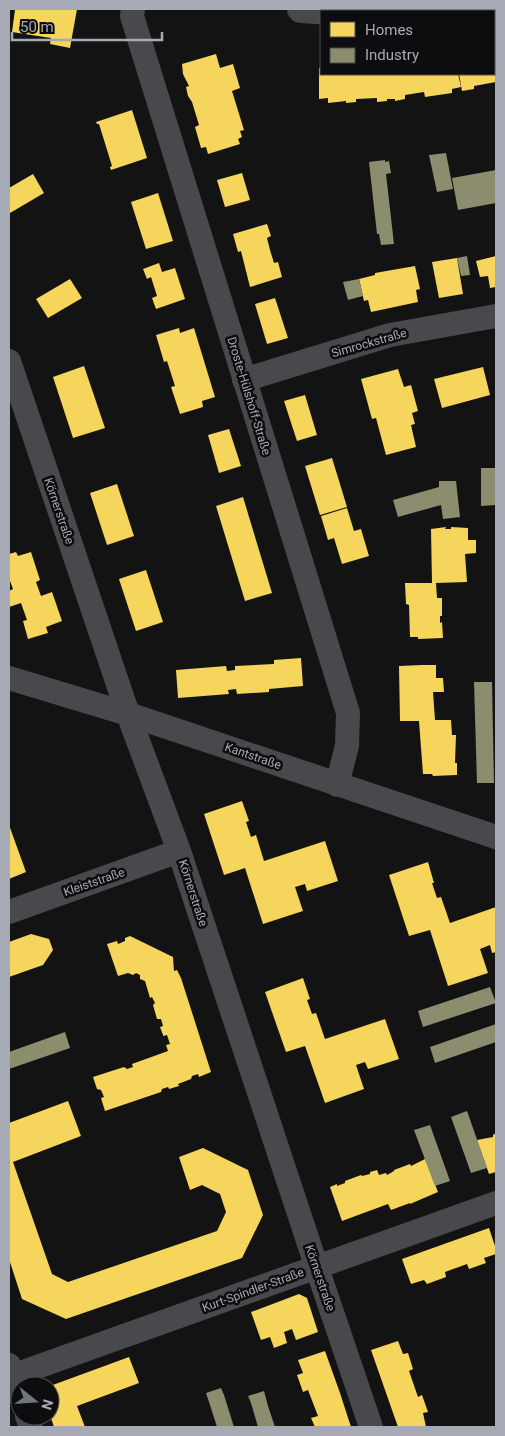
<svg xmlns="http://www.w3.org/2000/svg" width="505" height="1436" viewBox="0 0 505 1436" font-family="Roboto,sans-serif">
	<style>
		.homes { fill: #f6d55c }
		.industry { fill: #8c8c6e }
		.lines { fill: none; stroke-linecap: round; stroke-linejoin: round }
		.minor { stroke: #48494c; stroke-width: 24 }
		.tertiary { stroke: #48494c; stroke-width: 28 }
		.labels { text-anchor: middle; stroke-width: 5; stroke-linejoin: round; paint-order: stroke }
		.street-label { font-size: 12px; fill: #a5aab4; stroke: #0d0d0f }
	</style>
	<rect width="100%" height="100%" fill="#131313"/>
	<!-- homes -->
	<path class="homes" d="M16 9H77L70 48 50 44 51 38 12 32 15 10Z
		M494 51H496V82L474 86V89L462 91 459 74H494Z
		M216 54 220 68 233 64 240 88 232 91 244 130 240 131 242 137 238 139 240 144 208 154 206 147 201 148 195 127 199 125 192 102 188 96 186 87 189 86 183 74 182 64Z
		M319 68H321V74H458L461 87 452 89V93L425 97 424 92 405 95V99L395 101V99H387V101L377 102V98L356 99V102L346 103V101L328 103V98L319 99Z
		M132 110 147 158 111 170 110 167 112 166 99 124H97L96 122Z
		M242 173 250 200 225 207 217 180Z
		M33 174 44 193 10 213 9 211V188Z
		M158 193 173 241 146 249 131 202Z
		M267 224 271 236 267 238 270 250 274 263 278 262 282 277 250 287 241 251 238 252 233 234Z
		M496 256V287L490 288 488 276 480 277 476 261Z
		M457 258 463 294 439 298 432 262Z
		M159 263 162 272 175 268 185 299 156 309 152 298 157 296 151 277 147 279 143 269Z
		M415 266 420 289 416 290 418 302 371 312 368 300 364 301 359 279 375 275V273Z
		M70 279 82 298 48 318 36 299Z
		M275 298 288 338 267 344 255 304Z
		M179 328 180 333 194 328 215 397 202 401 203 407 180 414 171 387 175 386 167 361 164 362 156 335Z
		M84 366 105 428 73 438 53 377Z
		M483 367 490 395 442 408 434 379Z
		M398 369 404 387 411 385 418 411 412 413 415 424 411 425 416 447 386 455 376 418 372 419 361 379Z
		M305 395 317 435 297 441 284 401Z
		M229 429 241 466 219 473 208 435Z
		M332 458 347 507 320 515 305 466Z
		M117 484 134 536 107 545 90 493Z
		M243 497 272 593 245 601 216 506Z
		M347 508 354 531 361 529 369 556 342 564 334 538 328 540 321 516Z
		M446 527 445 529H451V527L468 528V540H476V553L465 554 467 582 436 583 437 598H442V616H440V623L442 622 443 638 418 639V637H410L409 605 406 604 405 583H432L431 529Z
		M16 552 18 556 31 552 40 580 36 582 41 596 52 592 62 621 46 627 48 633 28 639 23 621 27 620 21 603 9 607V591L13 589 9 578V554Z
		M146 570 163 622 136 631 119 579Z
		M301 658 303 686 269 689V692L237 694 236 689 228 690 229 694 178 698 176 670 226 666 227 671 235 670V666L274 664V660Z
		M422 665H436V678H443L444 692H433L435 720H451L452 735H456L455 763H457V775L433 776 432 774H423L419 721H400L399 666Z
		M242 801 249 821 246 822 251 837 256 835 264 861 325 841 338 881 307 891 305 884 295 887 303 911 263 924 245 868 224 875 204 814Z
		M9 825 26 872 9 879Z
		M428 862 434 883H432L437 898 441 897 450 923 496 907V952L492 953 490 945 480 949 488 973 448 986 430 930 409 936 389 875Z
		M31 934 49 939 53 950 43 965 9 977V942Z
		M130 936 173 957 174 971 177 970 181 978 211 1072 199 1077 198 1074 192 1076 191 1079 178 1084 179 1086 169 1089 168 1087 162 1089 161 1092 105 1111 101 1098 104 1097 101 1090 97 1089 93 1077 124 1067 127 1069 133 1067 132 1064 168 1051 166 1045 170 1044 167 1035 163 1036V1035L160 1027 163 1026 161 1019H157L153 1005 155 1003 152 997 150 998 145 981 140 979V975L136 973 133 975 128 973 118 976 107 944 117 941 118 944 125 941V938Z
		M303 978 310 999 307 1000 312 1014 316 1013 325 1039 385 1019 399 1059 368 1069 365 1062 356 1065 364 1089 325 1103 305 1046 286 1052 265 992Z
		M68 1101 81 1136 13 1162 52 1274 68 1282 217 1231 226 1212 220 1194 202 1185 190 1190 179 1157 203 1148 248 1170 263 1215 242 1258 66 1319 22 1299 9 1259V1123Z
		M496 1133V1172L489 1174 477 1140 493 1137V1135Z
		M425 1159 438 1192 410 1204V1203L391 1210 388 1204 342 1221 330 1187 337 1184V1186L345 1183V1181L361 1175 362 1176 370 1174V1172L377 1170 379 1175 386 1173 387 1175 394 1171V1170L410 1164 411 1166Z
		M489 1228 496 1249V1254L484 1258 486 1263 469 1269 467 1264 445 1272 446 1277 427 1284 424 1280 411 1284 402 1259Z
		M299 1294 307 1298 318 1332 296 1340 292 1329 284 1332 287 1343 274 1348 270 1337 261 1340 251 1312Z
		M398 1341 403 1354 408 1353 413 1369 409 1371 418 1397 422 1395 428 1412 423 1413 426 1427H398L371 1350Z
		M325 1351 340 1393 351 1427H315L311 1418 318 1416 308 1390 303 1392 297 1375 303 1373 298 1360Z
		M129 1357 139 1383 77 1406 85 1427H54L50 1415V1386Z"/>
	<!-- industry -->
	<path class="industry" d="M446 153 453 189 437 192 429 155Z
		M385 160V162L389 161 391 173 386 174 394 244 381 245 379 234H377L369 162Z
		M496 170V203L458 210 452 178Z
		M467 256 470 275 461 276 457 258Z
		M359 279 363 296 348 300 343 282Z
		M481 468H496V505L481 506Z
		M439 481H456L460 517 443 519 441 505 398 517 393 500 439 487Z
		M474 682H492L494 783H477Z
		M490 987 496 1003 423 1027 418 1011Z
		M496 1024V1042L435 1063 430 1047Z
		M65 1032 70 1048 9 1069V1052Z
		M467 1111 487 1168 471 1173 451 1117Z
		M430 1125 450 1181 435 1186 414 1130Z
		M221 1388 224 1395 234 1427H217L211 1408 206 1393Z
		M264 1391 268 1406 275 1427H258L251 1403 248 1396Z"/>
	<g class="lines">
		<!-- minor -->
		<path class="minor" d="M133 9 132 16 348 713 347 746 337 785
			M9 361 128 714 179 851 317 1268 371 1427
			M244 380 390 335 496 316
			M9 678 128 714 496 837
			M9 912 179 851
			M9 1365 20 1396
			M9 1377 496 1203
			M27 1416 31 1427"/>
		<!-- tertiary -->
		<path class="tertiary" d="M301 9 334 11
			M381 11 422 9"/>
	</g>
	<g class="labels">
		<!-- street labels -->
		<g class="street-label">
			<text transform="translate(369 343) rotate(-16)" y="4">Simrockstraße</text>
			<text transform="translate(249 396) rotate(73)" y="4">Droste-Hülshoff-Straße</text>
			<text transform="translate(59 511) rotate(71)" y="4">Körnerstraße</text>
			<text transform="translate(253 756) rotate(19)" y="4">Kantstraße</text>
			<text transform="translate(94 882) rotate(-19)" y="4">Kleiststraße</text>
			<text transform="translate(193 893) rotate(72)" y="4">Körnerstraße</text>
			<text transform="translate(320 1278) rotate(71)" y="4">Körnerstraße</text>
			<text transform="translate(253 1290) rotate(-20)" y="4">Kurt-Spindler-Straße</text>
		</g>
	</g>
	<!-- border -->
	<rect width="505" height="1436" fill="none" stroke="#a5aab4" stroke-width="20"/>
	<!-- legend -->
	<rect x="320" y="10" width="175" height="65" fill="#0d0d0f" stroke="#4a4c51"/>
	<rect x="330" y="22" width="25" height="15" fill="#f6d55c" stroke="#4a4c51"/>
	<text x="365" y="35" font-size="15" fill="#a5aab4">Homes</text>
	<rect x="330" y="48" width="25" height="15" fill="#8c8c6e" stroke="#4a4c51"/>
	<text x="365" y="60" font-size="15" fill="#a5aab4">Industry</text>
	<!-- north arrow -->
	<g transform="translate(35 1401) rotate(107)"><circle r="24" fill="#0d0d0f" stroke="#4a4c51"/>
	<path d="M0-4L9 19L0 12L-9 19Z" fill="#72757c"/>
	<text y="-8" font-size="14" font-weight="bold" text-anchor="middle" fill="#a5aab4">N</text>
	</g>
	<!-- scale -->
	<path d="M12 32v8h150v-8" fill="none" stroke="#a5aab4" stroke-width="2.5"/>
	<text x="20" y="32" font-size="15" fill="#a5aab4" stroke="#0d0d0f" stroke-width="4" paint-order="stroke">50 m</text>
</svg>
